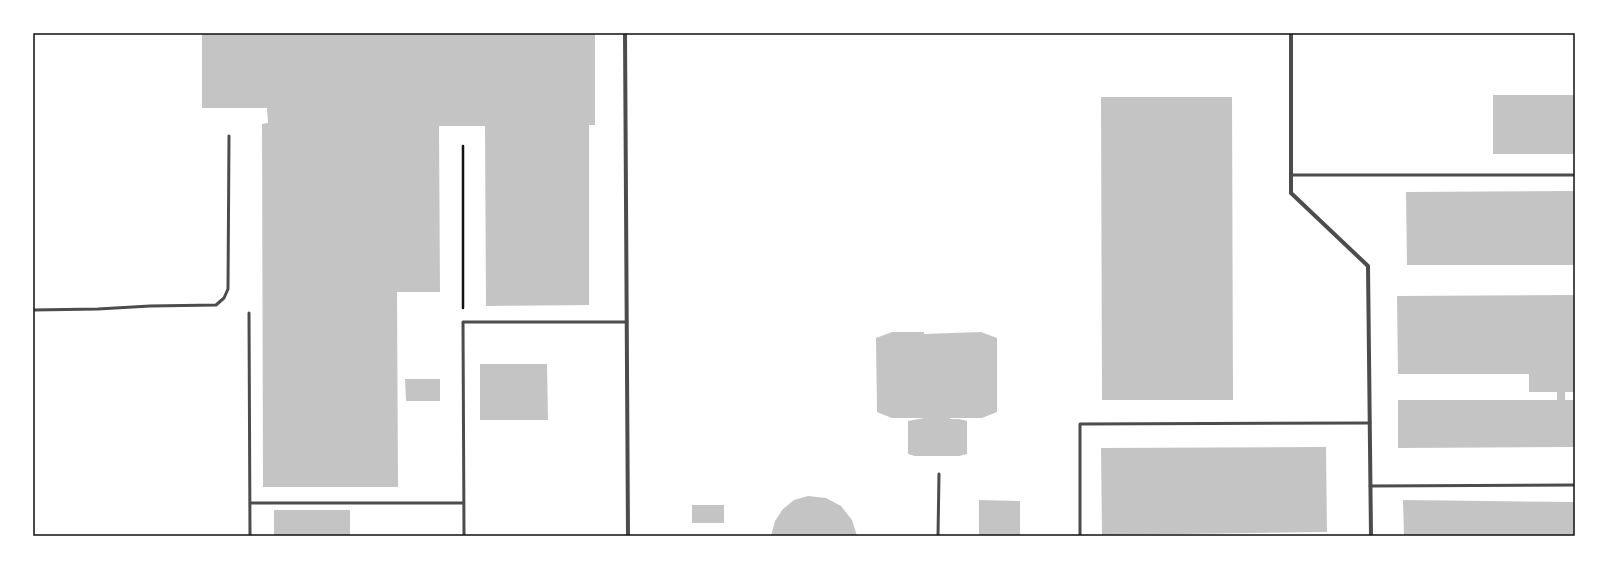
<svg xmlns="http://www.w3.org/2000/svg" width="1608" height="569" viewBox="0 0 1608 569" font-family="Montserrat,sans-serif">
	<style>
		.building { fill: #c4c4c4 }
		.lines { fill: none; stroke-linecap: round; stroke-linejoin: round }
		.path { stroke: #111; stroke-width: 2.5 }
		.service { stroke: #4c4c4c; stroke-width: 3 }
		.minor { stroke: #4c4c4c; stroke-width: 4 }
		.neatline { fill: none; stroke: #111; stroke-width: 1.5 }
	</style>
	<rect width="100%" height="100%" fill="#fff"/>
	<!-- building -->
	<path class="building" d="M202 33H595V125H589V305L486 306 485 126H439L440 292H397L398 487H263L262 124 268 123 267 108H202Z
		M1493 95H1575V154H1493Z
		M1101 97H1232L1233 400H1102Z
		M1575 191V265H1407L1406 192Z
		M1575 295V392H1565V400H1575V447L1398 448V400H1557V392H1529V374H1398L1397 296Z
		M892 332H924V334L981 332 997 338V412L982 418H950V419H959L967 421V454L959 456H915L908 454V421L924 418H892L877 412 876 338Z
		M480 364H547L548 420H480Z
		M405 379H440V401H406Z
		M1326 447 1327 532 1102 535 1101 448Z
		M808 496 826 498 841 506 852 520 857 536H771L775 521 783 509 794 500Z
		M979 500 1020 501V536H979Z
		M1403 500 1575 502V536H1404Z
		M692 505H724V523H692Z
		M274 510H350V536H274Z"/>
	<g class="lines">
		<!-- path -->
		<path class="path" d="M463 146V308"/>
		<!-- service -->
		<path class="service" d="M1291 175H1575
			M33 310 98 309 150 306 216 305 224 298 228 289 229 136
			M249 313 250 536
			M1370 486 1575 485
			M250 503H464
			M464 536 463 322H627
			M938 536 939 474
			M1080 536V424L1370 423"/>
		<!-- minor -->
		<path class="minor" d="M625 33 628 536
			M1291 33V193L1368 266 1371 536"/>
	</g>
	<!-- border -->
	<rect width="1608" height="569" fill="none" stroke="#ffffff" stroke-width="68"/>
	<rect x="34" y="34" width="1540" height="501" class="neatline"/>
</svg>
